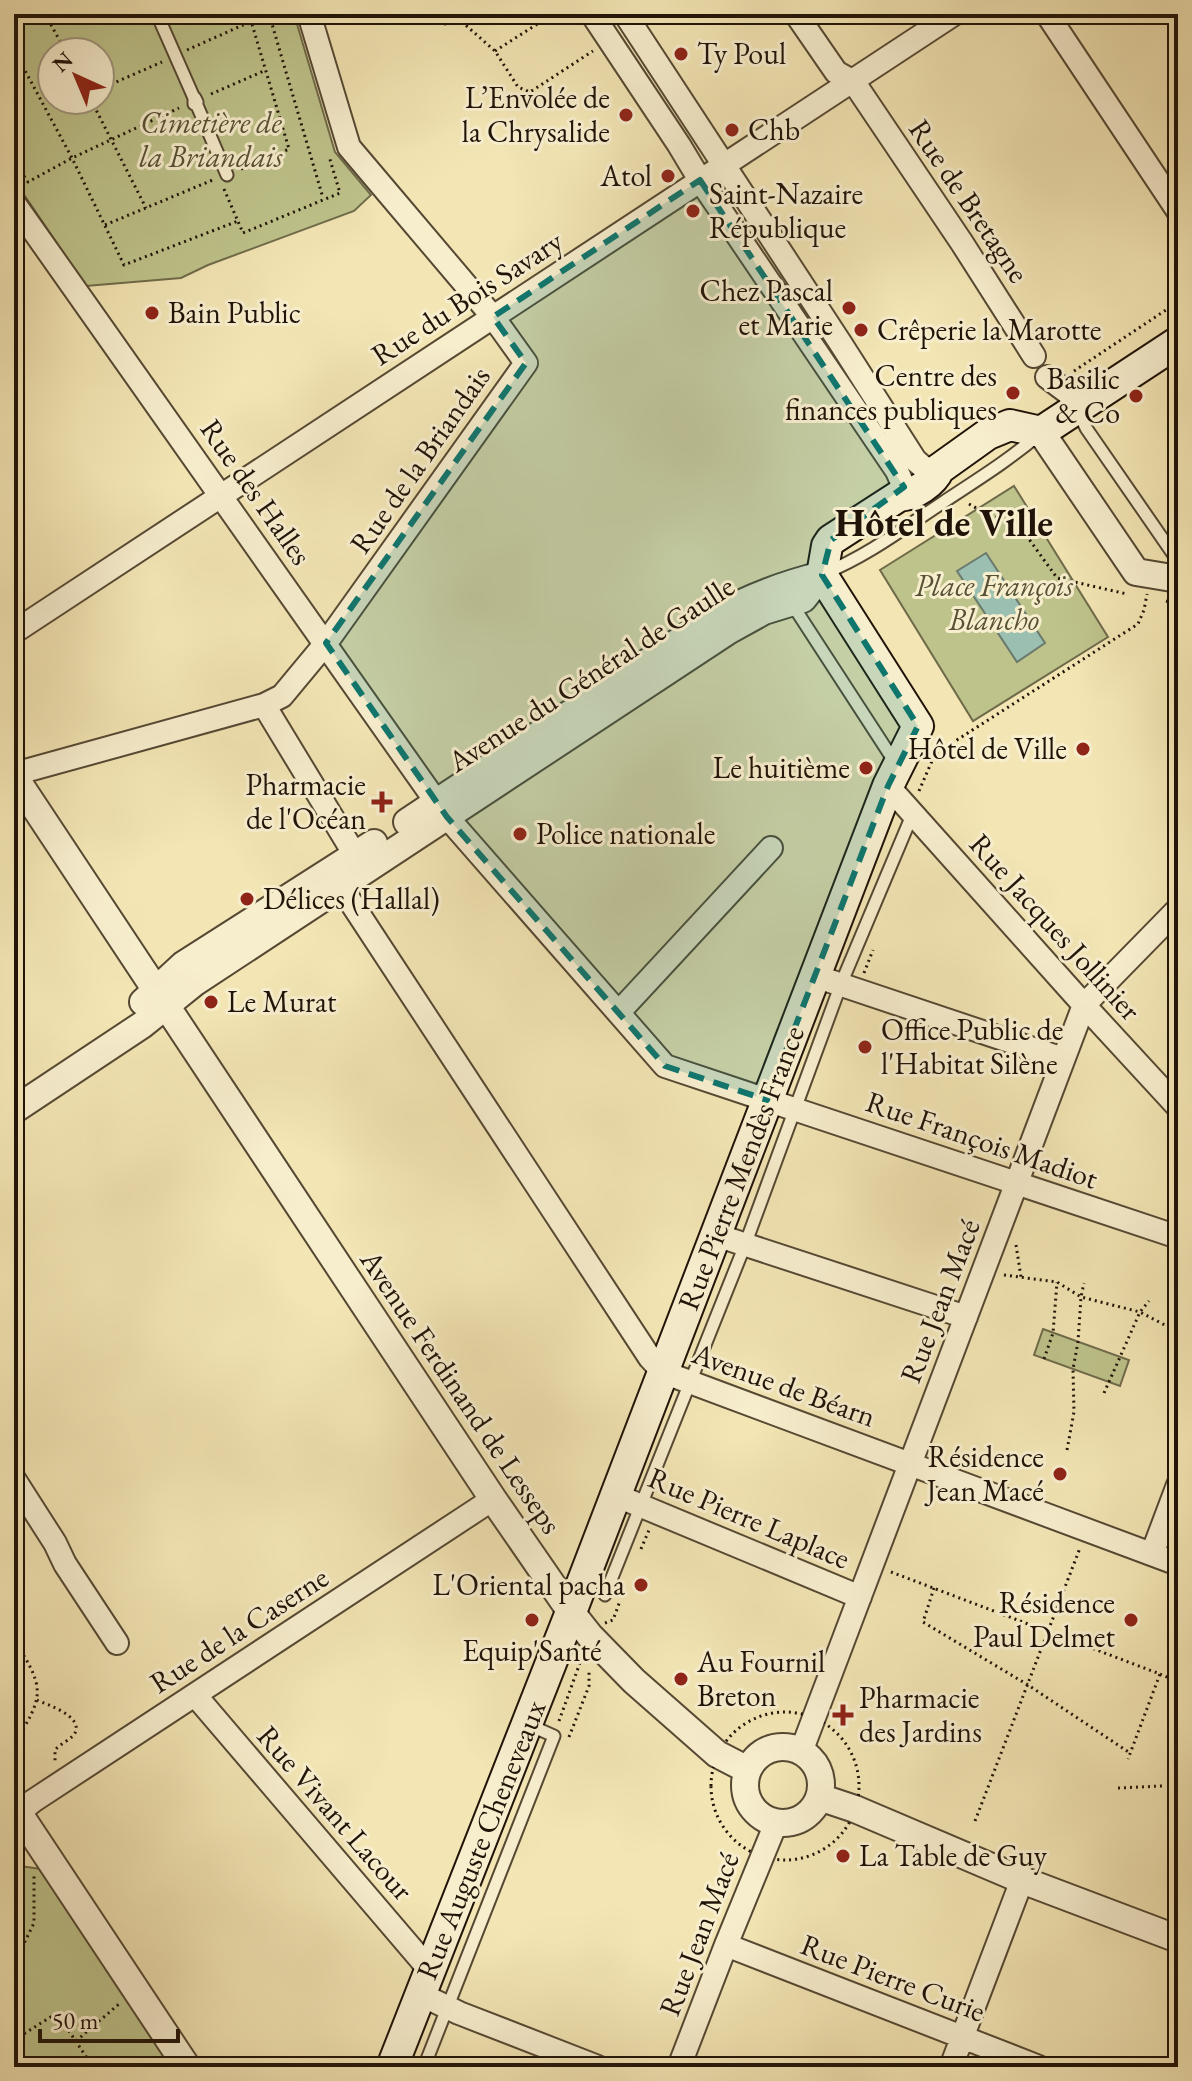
<svg xmlns="http://www.w3.org/2000/svg" width="1192" height="2081" viewBox="0 0 1192 2081" font-family="'EB Garamond',serif">
	<style>
		.green { fill: #bec38b; stroke: #6f6b4a; stroke-width: 2; fill-rule: evenodd }
		.water { fill: #9bbfb0; stroke: #6a7a6d; stroke-width: 2 }
		.lines { fill: none; stroke-linecap: round; stroke-linejoin: round }
		.service-casing { stroke: #554833; stroke-width: 15 }
		.minor-casing { stroke: #554833; stroke-width: 26 }
		.tertiary-casing { stroke: #554833; stroke-width: 30 }
		.secondary-casing { stroke: #201308; stroke-width: 34 }
		.path { stroke: #201308; stroke-width: 3; stroke-dasharray: 2 4; stroke-linecap: butt }
		.service { stroke: #f7eece; stroke-width: 11 }
		.minor { stroke: #f7eece; stroke-width: 22 }
		.tertiary { stroke: #f7eece; stroke-width: 26 }
		.secondary { stroke: #f7eece; stroke-width: 30 }
		.marked { fill: #0f766e; fill-opacity: 0.2; stroke: #0f766e; stroke-width: 6; stroke-dasharray: 16 10; stroke-linejoin: round }
		.poi-dot { fill: #8f2418; stroke: #f7eece; stroke-width: 3 }
		.labels { text-anchor: middle; stroke-width: 6; stroke-linejoin: round; paint-order: stroke }
		.poi-label { font-size: 30px; fill: #201308; stroke: #f7eece; text-anchor: start }
		.park-label { font-size: 30px; font-style: italic; fill: #575136; stroke: #f7eece }
		.street-label { font-size: 30px; fill: #201308; stroke: #f7eece }
		.district-label { font-size: 38px; font-weight: bold; fill: #201308; stroke: #f7eece }
	</style>
	<rect width="100%" height="100%" fill="#f3e5b4"/>
	<filter id="stains"><feTurbulence type="fractalNoise" baseFrequency=".0025" numOctaves="4"/><feColorMatrix values="0 0 0 0 .2 0 0 0 0 .09 0 0 0 0 .02 0 0 0 .5 -.17"/></filter>
	<radialGradient id="worn" r=".72"><stop offset=".6" stop-color="#630" stop-opacity="0"/><stop offset="1" stop-color="#630" stop-opacity=".3"/></radialGradient>
	<!-- green -->
	<path class="green" d="M14 14H294L335 152 371 195 354 211 208 265 181 278 86 286 14 180ZM52 52H100V100H52Z
		M1014 486 1108 637 973 721 880 570Z
		M1043 1329 1129 1360 1120 1386 1034 1355Z
		M20 1866 41 1869 174 2067H14V1872Z"/>
	<!-- water -->
	<path class="water" d="M986 553 1045 643 1017 662 957 571Z"/>
	<g class="lines">
		<!-- service casing -->
		<g class="service-casing">
			<path id="service" d="M157 14 194 98H195L197 102 194 104V98
				M196 103 227 175
				M1077 409 1086 428 1178 561
				M825 573C867 556 904 528 942 503 975 481 1008 461 1038 435
				M792 604 896 764
				M605 1595 745 1245 841 984 913 813
				M424 2067 554 1736 527 1724"/>
		</g>
		<!-- minor casing -->
		<g class="minor-casing">
			<path id="minor" d="M592 14 679 145 700 180 897 471 904 487
				M625 14 841 344 915 460 923 467 930 469
				M796 14 836 72 852 81 857 87 962 243 1034 356
				M1047 14 1178 211
				M14 203 447 817 665 1066 1178 1237
				M1047 377 1067 392
				M14 632 954 14
				M264 705 352 850 366 866
				M14 774 264 705 282 696 326 643 526 363 493 317 349 147 309 14
				M888 786 1084 1005 1178 1107
				M333 875 650 1358 663 1372 1178 1564
				M815 976 1063 1059
				M619 1012 771 848
				M716 1235 966 1317
				M14 1479 55 1543 65 1564 117 1643
				M615 1495 860 1597
				M1152 1554 1178 1485
				M195 1695 423 1962 431 1966
				M801 1752 1084 1005 1178 909
				M14 1816 33 1801 493 1499
				M726 1945 1039 2067
				M420 1994 459 2013 598 2067
				M679 2067 726 1945 776 1823
				M951 2067 1022 1880"/>
		</g>
		<!-- tertiary casing -->
		<g class="tertiary-casing">
			<path id="tertiary" d="M1041 432 1136 572 1178 579
				M14 776 493 1499 571 1612 590 1636 634 1681 717 1754 748 1770
				M407 822 720 614C753 596 785 584 822 575
				M143 1002 183 965 374 843
				M14 1110 142 1025 194 983 728 631 764 611 803 599 822 575
				M745 1785a38 38 0 1 1 76 0a38 38 0 1 1-76 0Z
				M819 1797 855 1809 1022 1880 1178 1939
				M14 1806 187 2067"/>
		</g>
		<!-- secondary casing -->
		<g class="secondary-casing">
			<path id="secondary" d="M822 575 827 546 831 540 899 496C914 495 933 483 939 469L988 434 1010 425 1041 432 1178 342
				M392 2067 571 1612 888 786 918 726 822 575"/>
		</g>
		<!-- path -->
		<path class="path" d="M45 14 66 52
			M269 14 323 198
			M14 17 19 14
			M444 24 461 21 495 51 518 87 530 92 593 51
			M14 50 72 158 124 265 238 221
			M187 50 243 25 284 14
			M495 51 553 14
			M100 89 162 62
			M211 94 266 70
			M91 100 146 208
			M14 161 28 182 72 158 179 108
			M241 169 289 149 249 14
			M224 189 243 233 340 193 329 156
			M105 225 215 179
			M1074 371 1178 302
			M969 504 994 518 1011 514 1057 578 1127 594
			M1166 601 1178 604
			M919 791 935 754 1138 624 1144 610 1147 594
			M864 973 873 950
			M1016 1245 1021 1277
			M1004 1275 1057 1282 1081 1297 1140 1312 1178 1332
			M1044 1359 1053 1333 1057 1282
			M1104 1393 1140 1312 1149 1301
			M1067 1450 1074 1412 1073 1369 1078 1342 1081 1297 1084 1283
			M641 1549 649 1530
			M891 1572 1160 1674 1128 1759
			M934 1588 923 1622 1028 1685 1130 1753
			M605 1623 613 1620 620 1601
			M14 1640C46 1689 44 1696 14 1744
			M1160 1674 1178 1682
			M37 1700C48 1705 83 1716 75 1733 73 1738 60 1744 55 1750V1763
			M711 1786a74 74 0 1 1 148 0a74 74 0 1 1-148 0Z
			M559 1721 581 1660
			M569 1737 589 1686V1669
			M1118 1788 1162 1786
			M975 1821 1080 1548
			M14 1964 34 1923V1876
			M14 2040 57 2013 93 2067
			M76 2041 119 2004"/>
		<!-- service -->
		<use href="#service" class="service"/>
		<!-- minor -->
		<use href="#minor" class="minor"/>
		<!-- tertiary -->
		<use href="#tertiary" class="tertiary"/>
		<!-- secondary -->
		<use href="#secondary" class="secondary"/>
	</g>
	<!-- marked area -->
	<path class="marked" d="M700 180 904 487 831 540 822 575 918 726 888 786 767 1100 665 1066 447 817 326 643 526 363 493 317Z"/>
	<!-- markers -->
	<g class="poi-dot">
		<circle cx="681" cy="54" r="8"/>
		<circle cx="626" cy="115" r="8"/>
		<circle cx="732" cy="130" r="8"/>
		<circle cx="668" cy="176" r="8"/>
		<circle cx="693" cy="211" r="8"/>
		<circle cx="849" cy="308" r="8"/>
		<circle cx="152" cy="313" r="8"/>
		<circle cx="861" cy="330" r="8"/>
		<circle cx="1013" cy="393" r="8"/>
		<circle cx="1136" cy="396" r="8"/>
		<circle cx="1083" cy="749" r="8"/>
		<circle cx="866" cy="768" r="8"/>
		<path d="M378 790h8v8h8v8h-8v8h-8v-8h-8v-8h8z"/>
		<circle cx="520" cy="834" r="8"/>
		<circle cx="247" cy="899" r="8"/>
		<circle cx="211" cy="1002" r="8"/>
		<circle cx="865" cy="1047" r="8"/>
		<circle cx="1060" cy="1474" r="8"/>
		<circle cx="641" cy="1585" r="8"/>
		<circle cx="532" cy="1620" r="8"/>
		<circle cx="1131" cy="1620" r="8"/>
		<circle cx="681" cy="1679" r="8"/>
		<path d="M839 1703h8v8h8v8h-8v8h-8v-8h-8v-8h8z"/>
		<circle cx="843" cy="1856" r="8"/>
	</g>
	<g class="labels">
		<!-- poi labels -->
		<g class="poi-label">
			<text x="697" y="64">Ty Poul</text>
			<text x="610" y="108" text-anchor="end">L’Envolée de<tspan x="610" dy="34">la Chrysalide</tspan></text>
			<text x="748" y="140">Chb</text>
			<text x="652" y="186" text-anchor="end">Atol</text>
			<text x="709" y="204">Saint-Nazaire<tspan x="709" dy="34">République</tspan></text>
			<text x="833" y="301" text-anchor="end">Chez Pascal<tspan x="833" dy="34">et Marie</tspan></text>
			<text x="168" y="323">Bain Public</text>
			<text x="877" y="340">Crêperie la Marotte</text>
			<text x="997" y="386" text-anchor="end">Centre des<tspan x="997" dy="34">finances publiques</tspan></text>
			<text x="1120" y="389" text-anchor="end">Basilic<tspan x="1120" dy="34">&amp; Co</tspan></text>
			<text x="1067" y="759" text-anchor="end">Hôtel de Ville</text>
			<text x="850" y="778" text-anchor="end">Le huitième</text>
			<text x="366" y="795" text-anchor="end">Pharmacie<tspan x="366" dy="34">de l'Océan</tspan></text>
			<text x="536" y="844">Police nationale</text>
			<text x="263" y="909">Délices (Hallal)</text>
			<text x="227" y="1012">Le Murat</text>
			<text x="881" y="1040">Office Public de<tspan x="881" dy="34">l'Habitat Silène</tspan></text>
			<text x="1044" y="1467" text-anchor="end">Résidence<tspan x="1044" dy="34">Jean Macé</tspan></text>
			<text x="625" y="1595" text-anchor="end">L'Oriental pacha</text>
			<text x="1115" y="1613" text-anchor="end">Résidence<tspan x="1115" dy="34">Paul Delmet</tspan></text>
			<text x="532" y="1661" text-anchor="middle">Equip'Santé</text>
			<text x="697" y="1672">Au Fournil<tspan x="697" dy="34">Breton</tspan></text>
			<text x="859" y="1708">Pharmacie<tspan x="859" dy="34">des Jardins</tspan></text>
			<text x="859" y="1866">La Table de Guy</text>
		</g>
		<!-- park labels -->
		<g class="park-label">
			<text x="211" y="133">Cimetière de<tspan x="211" dy="34">la Briandais</tspan></text>
			<text x="994" y="596">Place François<tspan x="994" dy="34">Blancho</tspan></text>
		</g>
		<!-- street labels -->
		<g class="street-label">
			<text transform="translate(969 201) rotate(56)" y="10">Rue de Bretagne</text>
			<text transform="translate(467 298) rotate(-33)" y="10">Rue du Bois Savary</text>
			<text transform="translate(420 460) rotate(-55)" y="10">Rue de la Briandais</text>
			<text transform="translate(256 492) rotate(55)" y="10">Rue des Halles</text>
			<text transform="translate(591 674) rotate(-33)" y="10">Avenue du Général de Gaulle</text>
			<text transform="translate(1055 927) rotate(48)" y="10">Rue Jacques Jollinier</text>
			<text transform="translate(982 1140) rotate(19)" y="10">Rue François Madiot</text>
			<text transform="translate(741 1168) rotate(-69)" y="10">Rue Pierre Mendès France</text>
			<text transform="translate(940 1301) rotate(-69)" y="10">Rue Jean Macé</text>
			<text transform="translate(784 1385) rotate(20)" y="10">Avenue de Béarn</text>
			<text transform="translate(461 1392) rotate(56)" y="10">Avenue Ferdinand de Lesseps</text>
			<text transform="translate(749 1518) rotate(23)" y="10">Rue Pierre Laplace</text>
			<text transform="translate(239 1630) rotate(-33)" y="10">Rue de la Caserne</text>
			<text transform="translate(335 1813) rotate(49)" y="10">Rue Vivant Lacour</text>
			<text transform="translate(481 1840) rotate(-68)" y="10">Rue Auguste Cheneveaux</text>
			<text transform="translate(699 1934) rotate(-69)" y="10">Rue Jean Macé</text>
			<text transform="translate(893 1978) rotate(21)" y="10">Rue Pierre Curie</text>
		</g>
		<!-- district labels -->
		<g class="district-label">
			<text x="944" y="536">Hôtel de Ville</text>
		</g>
	</g>
	<!-- margin -->
	<rect width="1192" height="2081" fill="none" stroke="#f3e5b4" stroke-width="48"/>
	<rect x="16" y="16" width="1160" height="2049" fill="none" stroke="#201308" stroke-width="4"/>
	<rect x="24" y="24" width="1144" height="2033" fill="none" stroke="#201308" stroke-width="2"/>
	<!-- north arrow -->
	<g transform="translate(76 76) rotate(316)"><circle r="38" fill="#f7eece" stroke="#a1967f" stroke-width="2"/>
	<path d="M0-6L14 30L0 20L-14 30Z" fill="#8f2418"/>
	<text y="-12" font-size="22" font-weight="bold" text-anchor="middle" fill="#201308">N</text>
	</g>
	<!-- scale -->
	<path d="M40 2029v12h138v-12" fill="none" stroke="#201308" stroke-width="4"/>
	<text x="52" y="2029" font-size="24" fill="#201308" stroke="#f7eece" stroke-width="6" paint-order="stroke">50 m</text>
	<rect width="100%" height="100%" filter="url(#stains)"/>
	<rect width="100%" height="100%" fill="url(#worn)"/>
</svg>
